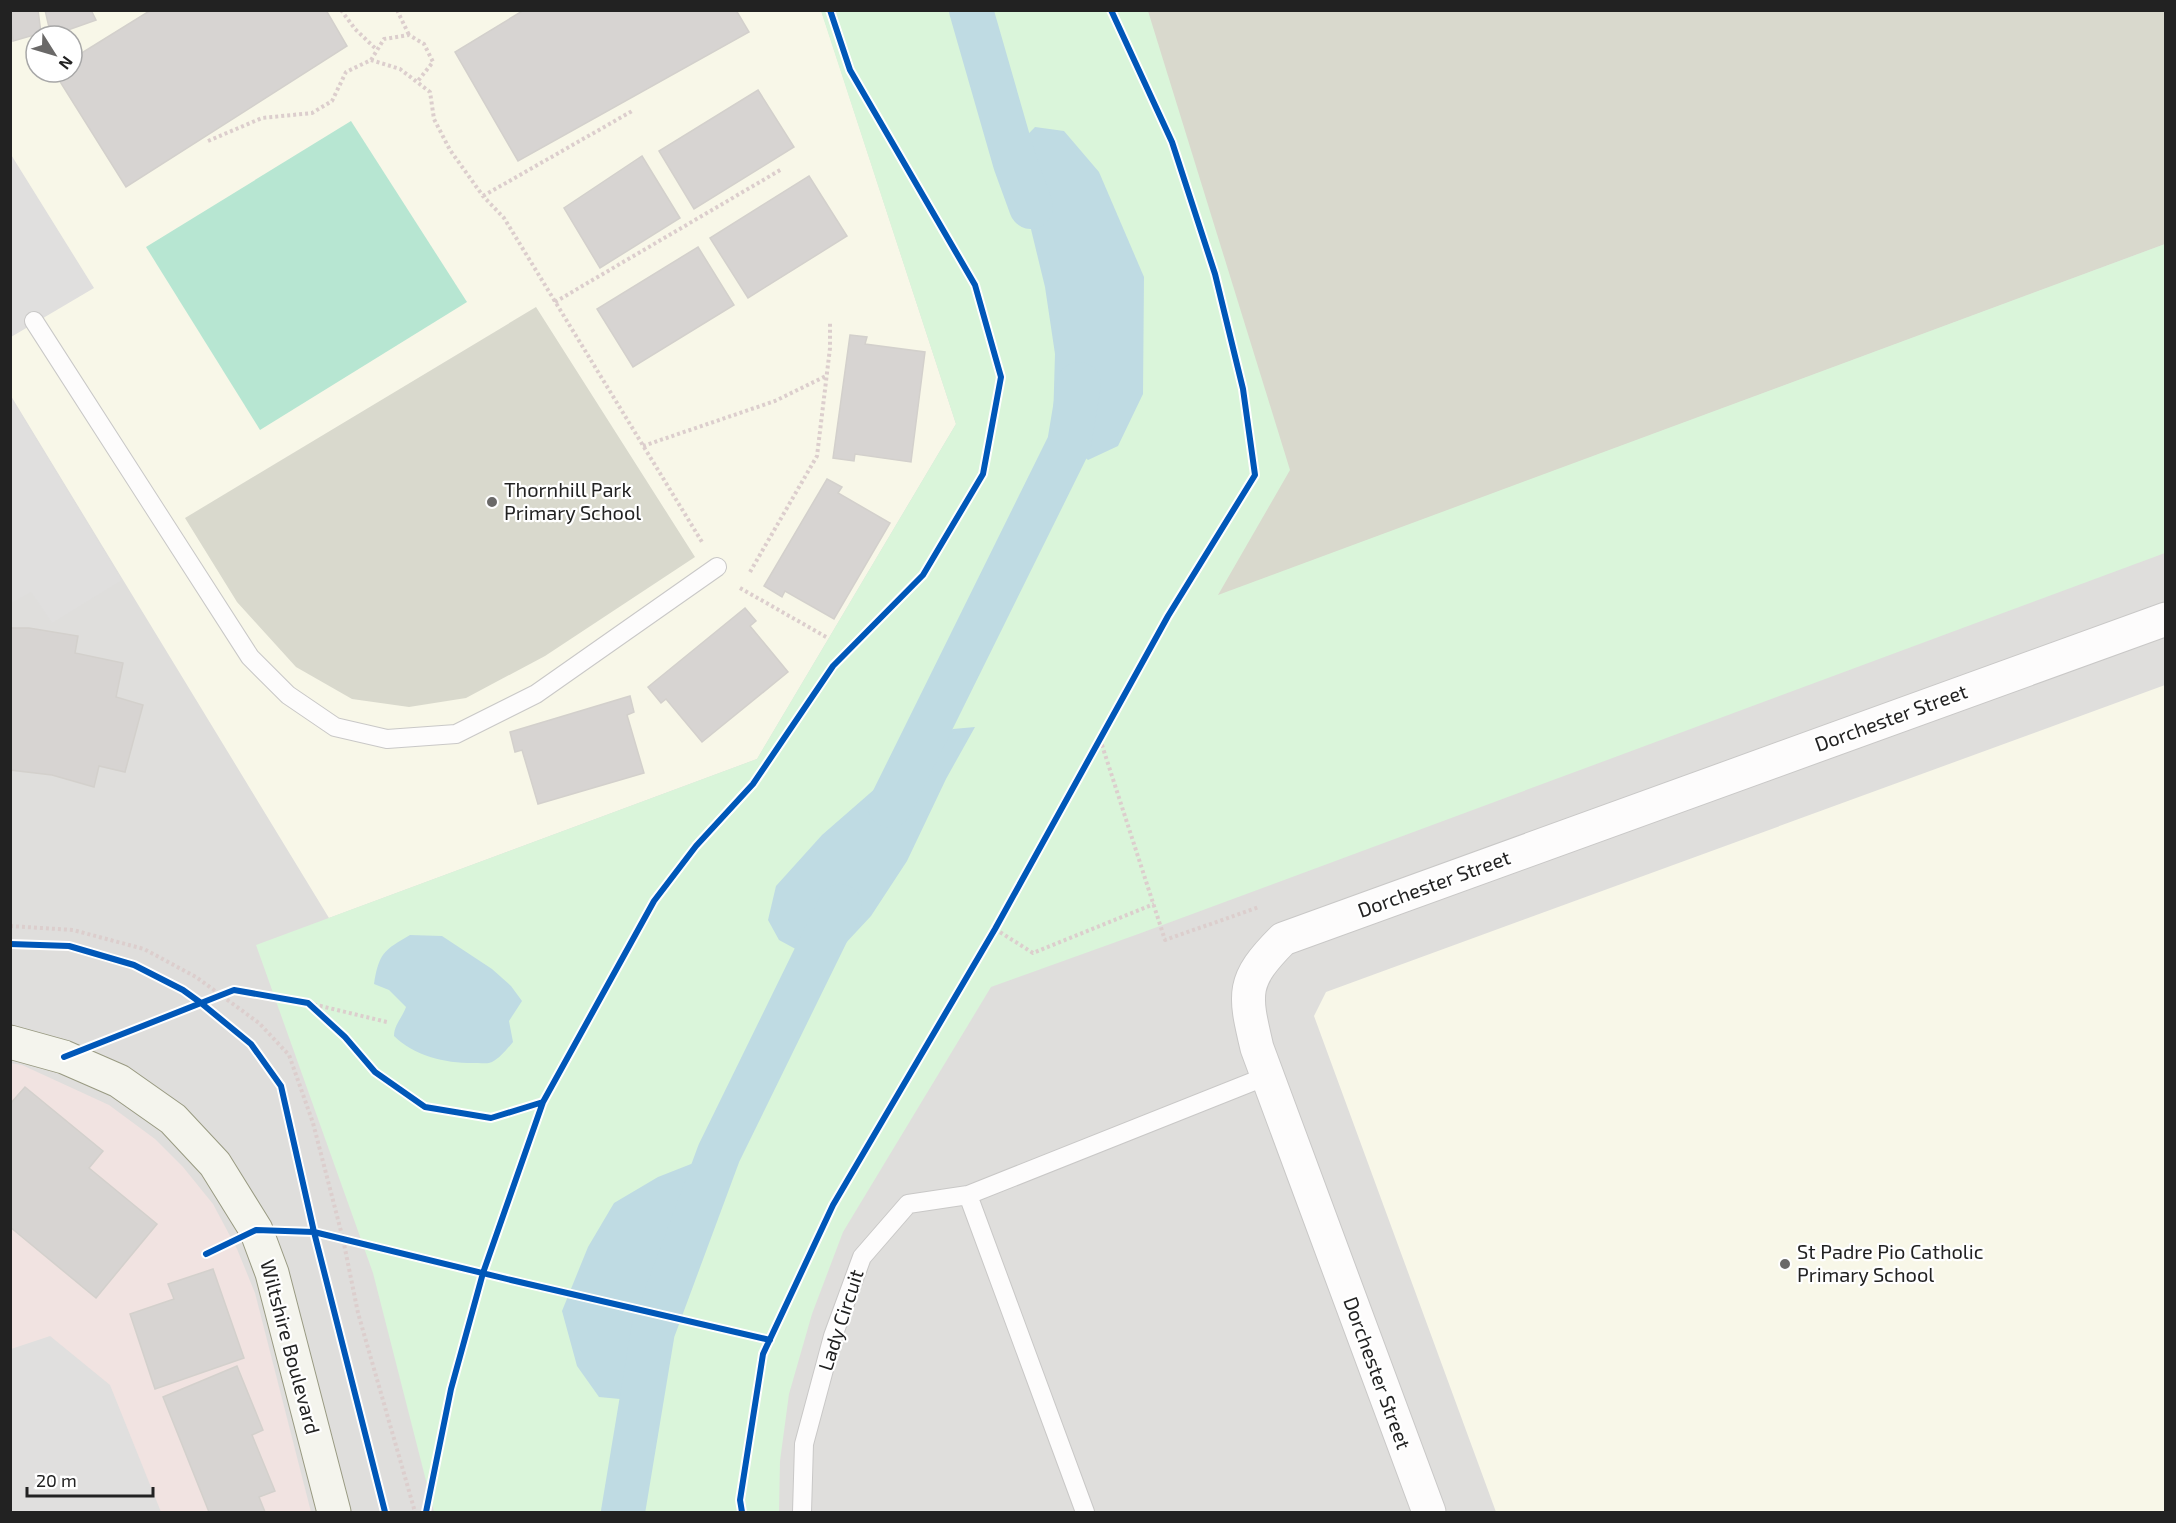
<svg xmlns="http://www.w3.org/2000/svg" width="2176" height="1523" viewBox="0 0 2176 1523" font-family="'Exo 2',sans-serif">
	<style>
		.residential { fill: #dfdedc; fill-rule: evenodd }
		.commercial { fill: #f1e3e1 }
		.education { fill: #f8f7e8; fill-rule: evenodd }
		.construction { fill: #d9d9cd }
		.park { fill: #daf5da }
		.pitch { fill: #b7e6d2 }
		.parking { fill: #e0dfde }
		.water { fill: #bfdbe3 }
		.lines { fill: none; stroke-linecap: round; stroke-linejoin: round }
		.canal { stroke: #bfdbe3; stroke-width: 44 }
		.building { fill: #d7d4d2; stroke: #d3d0cc; stroke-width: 1.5 }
		.lane-casing { stroke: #c9c8c7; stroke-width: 20 }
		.street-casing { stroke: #c9c8c7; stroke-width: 35 }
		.secondary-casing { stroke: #999a82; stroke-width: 35 }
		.path { stroke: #dccecd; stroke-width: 4; stroke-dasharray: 3 3; stroke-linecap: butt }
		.lane { stroke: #fdfcfc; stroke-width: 18 }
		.street { stroke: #fdfcfc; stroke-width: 33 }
		.secondary { stroke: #f4f4ed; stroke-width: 33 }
		.cycleway-casing { stroke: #fff; stroke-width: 10 }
		.cycleway { stroke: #0057b8; stroke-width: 6 }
		.poi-dot { fill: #6a6968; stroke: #fff; stroke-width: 2 }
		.labels { text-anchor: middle; stroke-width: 4.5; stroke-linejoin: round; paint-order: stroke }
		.poi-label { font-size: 20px; fill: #222; stroke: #fff; text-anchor: start }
		.street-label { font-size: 20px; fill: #222; stroke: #fff }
	</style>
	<rect width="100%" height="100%" fill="#f0eeeb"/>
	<!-- residential -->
	<path class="residential" d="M11 11H1002L2165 244V1512H11ZM36 36H72V72H36Z"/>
	<!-- commercial -->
	<path class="commercial" d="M10 1063 22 1065 109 1105 155 1139 183 1167 213 1204 237 1249 255 1293 311 1512H11Z"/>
	<!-- education -->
	<path class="education" d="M821 10 956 424 757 759 329 918 11 396V11ZM36 36H72V72H36Z
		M2165 685V1512H1496L1314 1016 1326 992Z"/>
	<!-- construction -->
	<path class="construction" d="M1002 11H2165V244L1217 596Z
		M536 307 695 557 545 656 466 698 409 707 352 699 296 667 237 602 185 518Z"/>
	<!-- park -->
	<path class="park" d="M821 11H1148L1290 470 1218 595 2165 244V553L1141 933 991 987 843 1232 812 1314 789 1394 780 1461 779 1512H434L373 1273 256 945 757 759 956 424Z"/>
	<!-- pitch -->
	<path class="pitch" d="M351 121 467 302 260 430 146 247Z"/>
	<!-- parking -->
	<path class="parking" d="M10 153 94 288 11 337H10Z
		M10 396 122 580 52 623 31 592 11 603Z
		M50 1336 110 1385 161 1512H11V1349Z"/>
	<!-- water -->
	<path class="water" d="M1035 127 1064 131 1099 172 1144 277 1143 394 1118 446 1088 460 1069 444 1053 422 1055 354 1045 287 1012 151Z
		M975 727 946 779 907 861 871 916 830 960 814 959 779 940 768 920 776 886 822 835 916 753 953 729Z
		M410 935 442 936 492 969 511 986 522 1001 509 1021 513 1042C507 1049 500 1058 492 1062 488 1064 483 1063 478 1063 449 1064 415 1057 394 1036 394 1025 402 1018 406 1007L389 990 374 984C379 953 384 950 410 935Z
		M719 1153 653 1331 641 1401 599 1397 577 1366 562 1311 588 1247 614 1203 658 1177Z"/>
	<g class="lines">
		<!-- canal -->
		<path class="canal" d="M971 10 1015 163 1031 207
			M890 806 1069 444 1079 384
			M623 1512 653 1331 719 1153 840 906"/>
	</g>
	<!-- building -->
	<path class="building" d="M10 10H38L41 33 13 41Z
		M45 10H91L96 20 51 36Z
		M151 10H326L347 46 126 187 54 72H72V59Z
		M524 10H736L749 32 518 161 455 52Z
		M758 90 794 147 694 209 659 151Z
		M642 156 680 218 600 268 564 208Z
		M809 176 847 236 748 298 710 238Z
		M698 247 734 305 633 367 597 309Z
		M850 335 867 337 865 344 925 352 911 462 855 454 854 461 833 458Z
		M827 479 842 487 838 493 890 523 834 619 785 591 782 597 764 586Z
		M745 608 756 621 750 626 788 672 702 742 666 699 661 703 648 687Z
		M10 628H29L78 636 75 653 123 663 116 697 143 705 125 772 99 766 94 787 52 775 10 770Z
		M630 696 634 712 627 715 644 773 538 804 522 750 515 752 510 732Z
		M25 1087 103 1151 89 1168 157 1224 96 1298 10 1227V1104Z
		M213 1269 244 1358 155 1389 130 1314 174 1299 168 1284Z
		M237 1366 263 1430 252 1435 275 1491 259 1497 265 1512H209L163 1397Z"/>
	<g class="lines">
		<!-- lane casing -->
		<g class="lane-casing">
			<path id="lane" d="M34 321 250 657 288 695 335 727 387 739 456 734 536 694 717 567
				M968 1195 1085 1512
				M802 1512 804 1444 833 1336 862 1257 908 1204 968 1195 1267 1076"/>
		</g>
		<!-- street casing -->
		<g class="street-casing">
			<path id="street" d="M1429 1512 1257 1048C1244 993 1241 981 1283 939L2166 619"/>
		</g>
		<!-- secondary casing -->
		<g class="secondary-casing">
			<path id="secondary" d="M10 1042 64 1057 119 1081 173 1119 215 1164 256 1230 272 1273 334 1512"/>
		</g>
		<!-- path -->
		<path class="path" d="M341 10 355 29 377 50
			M397 10 409 35
			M371 60 384 39 409 35 424 44 433 62 417 82
			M208 141 262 118 312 113 332 101 346 72 371 60 400 69 430 92 434 119 450 150 483 196 504 218 702 542
			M483 196 634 110
			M555 302 782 169
			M643 446 775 401 826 376
			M750 572 817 456 830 348V321
			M740 588 828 638
			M1100 739 1165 940 1259 907
			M10 926 73 930 144 949 196 977 259 1023 289 1055 313 1123 343 1239 358 1313 415 1512
			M995 929 1033 953 1154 904
			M308 1003 387 1022"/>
		<!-- lane -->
		<use href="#lane" class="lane"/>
		<!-- street -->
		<use href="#street" class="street"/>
		<!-- secondary -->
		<use href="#secondary" class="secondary"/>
		<!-- cycleway casing -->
		<g class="cycleway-casing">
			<path id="cycleway" d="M10 944 69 946 134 965 183 990 201 1003 251 1044 281 1086 314 1232 385 1512
				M64 1057 234 990 308 1003 345 1037 375 1072 425 1107 491 1118 543 1102 654 901 696 846 753 784 833 666 923 575 983 474 1001 377 975 285 850 70 830 10
				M206 1254 256 1230 314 1232 511 1280 770 1340
				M426 1512 451 1389 483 1273 543 1102
				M742 1512 740 1500 763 1354 833 1205 995 929 1168 616 1255 475 1243 389 1215 274 1172 142 1111 10"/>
		</g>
		<!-- cycleway -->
		<use href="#cycleway" class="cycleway"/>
	</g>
	<!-- markers -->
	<g class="poi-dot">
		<circle cx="492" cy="502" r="6"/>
		<circle cx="1785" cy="1264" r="6"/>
	</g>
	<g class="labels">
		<!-- poi labels -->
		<g class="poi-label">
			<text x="504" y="497">Thornhill Park<tspan x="504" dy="23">Primary School</tspan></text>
			<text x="1797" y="1259">St Padre Pio Catholic<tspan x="1797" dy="23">Primary School</tspan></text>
		</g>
		<!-- street labels -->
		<g class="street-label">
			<text transform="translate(1891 718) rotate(-20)" y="7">Dorchester Street</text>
			<text transform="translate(1434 884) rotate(-20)" y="7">Dorchester Street</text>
			<text transform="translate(841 1320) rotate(-72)" y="7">Lady Circuit</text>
			<text transform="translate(290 1347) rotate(75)" y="7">Wiltshire Boulevard</text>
			<text transform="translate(1377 1373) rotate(70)" y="7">Dorchester Street</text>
		</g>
	</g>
	<!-- border -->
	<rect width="2176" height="1523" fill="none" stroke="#222222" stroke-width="24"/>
	<!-- north arrow -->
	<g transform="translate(54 54) rotate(127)"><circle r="28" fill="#ffffff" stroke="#a7a7a7" stroke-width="1.5"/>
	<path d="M0-4.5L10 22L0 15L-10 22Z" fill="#6a6968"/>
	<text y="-9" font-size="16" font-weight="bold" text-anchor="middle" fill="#222222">N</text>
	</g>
	<!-- scale -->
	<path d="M27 1487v9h126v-9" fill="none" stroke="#222222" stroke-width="3"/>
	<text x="36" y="1487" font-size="18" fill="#222222" stroke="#ffffff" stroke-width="4.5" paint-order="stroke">20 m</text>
</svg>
